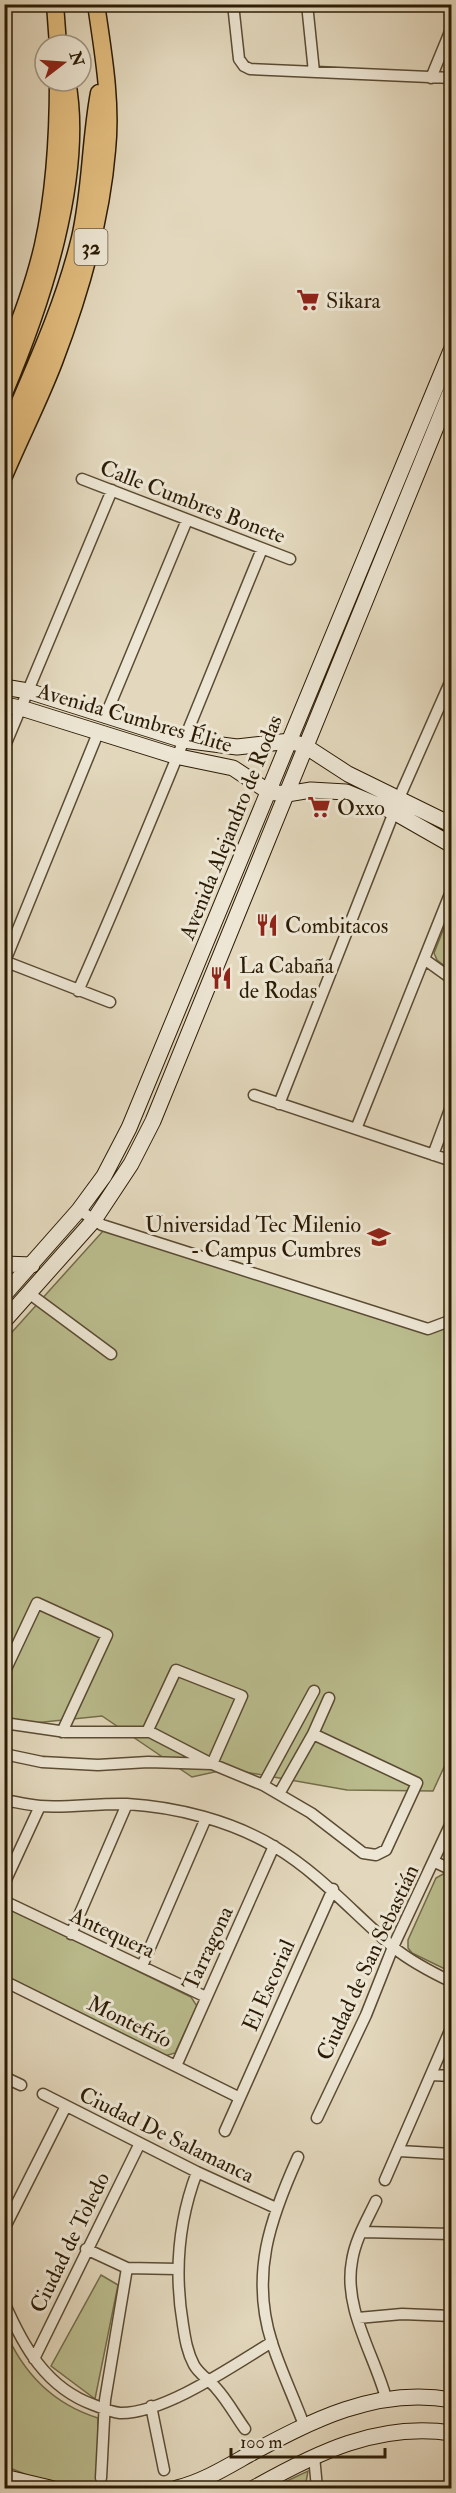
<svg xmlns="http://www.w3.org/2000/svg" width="456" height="2493" viewBox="0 0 456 2493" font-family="'IM FELL Double Pica',serif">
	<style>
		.green { fill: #babc8d; stroke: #736c49; stroke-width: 1.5 }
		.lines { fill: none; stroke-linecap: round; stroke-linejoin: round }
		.street-casing { stroke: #5a4b33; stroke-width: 13 }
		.secondary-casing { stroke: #2c1c05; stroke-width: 17 }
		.primary-casing { stroke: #2c1c05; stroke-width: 19 }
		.street { stroke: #ede6d4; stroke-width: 10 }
		.secondary { stroke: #ede6d4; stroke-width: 15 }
		.primary { stroke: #e2bc7e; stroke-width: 16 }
		.labels { text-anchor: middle; stroke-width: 6; stroke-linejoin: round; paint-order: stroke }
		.shield { fill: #ede6d4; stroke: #665943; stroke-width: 1.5 }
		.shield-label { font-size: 21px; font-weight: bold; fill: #2c1c05 }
		.poi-label { font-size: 22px; fill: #2c1c05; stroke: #ede6d4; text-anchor: start }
		.street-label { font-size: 22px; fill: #2c1c05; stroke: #ede6d4 }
	</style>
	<rect width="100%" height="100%" fill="#e3d8bd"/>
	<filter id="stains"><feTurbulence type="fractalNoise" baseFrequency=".00333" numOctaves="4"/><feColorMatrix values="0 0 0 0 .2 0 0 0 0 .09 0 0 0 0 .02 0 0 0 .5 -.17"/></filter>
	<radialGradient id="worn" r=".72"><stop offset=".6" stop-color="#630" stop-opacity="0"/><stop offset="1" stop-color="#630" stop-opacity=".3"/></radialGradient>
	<!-- green -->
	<path class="green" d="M451 910V971L437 960 434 953Z
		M103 1231 432 1330 451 1320 452 1750 433 1791 347 1790 228 1769 192 1777 102 1716 5 1726 4 1341Z
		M443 1874 451 1876V1972L412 1953 408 1948V1940L436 1878Z
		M8 1908 191 1997 197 2006 175 2053 165 2056 5 1976 4 1909Z
		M101 2275 118 2285 95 2399 51 2366Z
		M4 2328C22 2372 53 2404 98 2418V2487L37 2479 5 2466Z
		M308 2471 305 2488H272Z"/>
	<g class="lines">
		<!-- street casing -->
		<g class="street-casing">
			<path id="street" d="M233 4 239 59 244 66 250 69 452 78
				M307 4 314 72
				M431 78 452 27
				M82 479 290 559
				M105 717 187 520
				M4 748 112 490
				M399 798 452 678
				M424 959 452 979
				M4 961 110 1002
				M5 961 98 733
				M78 991C143 845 201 697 262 549
				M254 1095 452 1161
				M279 1104 394 812
				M356 1129 452 889
				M433 1155 452 1104
				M79 1210 102 1225 428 1329 452 1320
				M30 1294 111 1354
				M4 1673 37 1603 107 1635 62 1732
				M4 1723 66 1732H150L212 1764 263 1785 311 1813 363 1853 376 1855 386 1850 417 1783 313 1734 329 1698
				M4 1754 42 1762 98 1765 148 1762 212 1764 242 1696 176 1670 147 1732
				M263 1785 314 1691
				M279 1794 313 1734
				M4 1800C16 1802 29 1805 40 1806 69 1808 98 1803 127 1804 177 1807 232 1821 275 1847 320 1874 353 1913 393 1947 410 1961 431 1972 452 1982
				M435 1862 452 1870
				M4 1884 40 1806
				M4 1901 206 1997
				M71 1934 127 1804
				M142 1966 206 1818
				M4 1981 238 2097
				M176 2066 274 1846
				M431 2075 452 2076
				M4 2077 21 2085
				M43 2094 197 2172 276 2208
				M317 2118 366 2015 393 1947 452 1821
				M225 2131 333 1889
				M399 2151 452 2154
				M298 2157C270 2219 250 2275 272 2343 281 2371 294 2398 304 2425
				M197 2172C178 2222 174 2272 183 2325 185 2338 187 2352 194 2365 199 2374 209 2380 216 2388 227 2400 235 2415 245 2429
				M385 2180 452 2026
				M376 2201C367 2220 355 2240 352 2261 343 2308 374 2354 386 2398
				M4 2229 66 2106
				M362 2232 452 2234
				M86 2249 127 2268 177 2269
				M4 2302C23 2346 46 2388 94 2405 102 2408 111 2412 120 2413 164 2414 234 2365 272 2342
				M358 2318 402 2314 452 2316
				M34 2359 140 2143
				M151 2406 164 2470
				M314 2456 317 2488
				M101 2478 105 2400 127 2268"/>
		</g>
		<!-- secondary casing -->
		<g class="secondary-casing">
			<path id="secondary" d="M4 687 28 691 183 740 237 747 290 741 305 746 348 774 452 825
				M4 705 21 708 175 756 233 768 269 792 287 794 311 790 346 792 394 812 450 844
				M4 1264 32 1265
				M4 1295 79 1210 104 1176 129 1128 452 348
				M4 1321 94 1220 131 1164 153 1121 452 388
				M4 2477 50 2488
				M177 2488C202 2482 225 2468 248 2455 311 2421 377 2386 452 2400
				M254 2488C316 2453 378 2422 452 2433"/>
		</g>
		<!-- primary casing -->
		<g class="primary-casing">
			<path id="primary" d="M55 4 58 45
				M4 362C19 323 34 285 43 245 55 191 58 136 58 81
				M4 393C41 306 85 176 67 81
				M4 439C32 373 63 308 80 238 91 190 90 141 99 93
				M4 476C20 438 39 401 54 362 80 294 101 223 107 150 112 102 103 52 96 4"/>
		</g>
		<!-- street -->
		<use href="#street" class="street"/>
		<!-- secondary -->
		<use href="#secondary" class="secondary"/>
		<!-- primary -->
		<use href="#primary" class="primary"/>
	</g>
	<!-- icons -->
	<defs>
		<g id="supermarket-bare" transform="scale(1.8)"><path d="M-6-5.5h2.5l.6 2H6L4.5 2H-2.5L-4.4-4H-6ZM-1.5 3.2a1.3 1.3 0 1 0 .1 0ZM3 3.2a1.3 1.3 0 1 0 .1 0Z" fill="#8f2418" stroke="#ede6d4" stroke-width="2.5" paint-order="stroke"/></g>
		<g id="restaurant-bare" transform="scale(1.8)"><path d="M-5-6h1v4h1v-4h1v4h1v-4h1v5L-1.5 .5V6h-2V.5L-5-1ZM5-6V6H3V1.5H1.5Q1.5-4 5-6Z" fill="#8f2418" stroke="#ede6d4" stroke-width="2.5" paint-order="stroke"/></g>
		<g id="university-bare" transform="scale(1.8)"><path d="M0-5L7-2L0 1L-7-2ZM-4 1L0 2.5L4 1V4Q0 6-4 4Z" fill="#8f2418" stroke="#ede6d4" stroke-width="2.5" paint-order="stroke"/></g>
	</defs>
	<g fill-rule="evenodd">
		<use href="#supermarket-bare" x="308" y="300"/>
		<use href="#supermarket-bare" x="319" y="807"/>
		<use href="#restaurant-bare" x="267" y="925"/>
		<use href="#restaurant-bare" x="221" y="978"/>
		<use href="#university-bare" x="379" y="1237"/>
	</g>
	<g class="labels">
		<!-- shield labels -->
		<rect class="shield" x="74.5" y="229" width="33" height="36" rx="4.5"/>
		<g class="shield-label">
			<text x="91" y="254">32</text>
		</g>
		<!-- poi labels -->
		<g class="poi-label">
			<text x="326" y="308">Sikara</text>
			<text x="337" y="815">Oxxo</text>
			<text x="285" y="933">Combitacos</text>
			<text x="239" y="973">La Cabaña<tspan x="239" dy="25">de Rodas</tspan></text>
			<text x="361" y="1232" text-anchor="end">Universidad Tec Milenio<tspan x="361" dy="25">- Campus Cumbres</tspan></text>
		</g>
		<!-- street labels -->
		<g class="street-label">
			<text transform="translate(193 501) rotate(21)" y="8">Calle Cumbres Bonete</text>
			<text transform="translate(135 717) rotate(16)" y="8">Avenida Cumbres Élite</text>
			<text transform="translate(230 827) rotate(-68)" y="8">Avenida Alejandro de Rodas</text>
			<text transform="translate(113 1932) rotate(25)" y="8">Antequera</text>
			<text transform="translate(207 1948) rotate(-65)" y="8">Tarragona</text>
			<text transform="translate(367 1962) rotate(-65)" y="8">Ciudad de San Sebastián</text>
			<text transform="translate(268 1985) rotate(-66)" y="8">El Escorial</text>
			<text transform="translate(130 2021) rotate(26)" y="8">Montefrío</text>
			<text transform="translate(167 2134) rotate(26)" y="8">Ciudad De Salamanca</text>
			<text transform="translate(69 2242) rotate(-64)" y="8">Ciudad de Toledo</text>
		</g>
	</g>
	<!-- margin -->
	<rect width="456" height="2493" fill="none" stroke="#e3d8bd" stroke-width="24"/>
	<rect x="6" y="6" width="444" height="2481" fill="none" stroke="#2c1c05" stroke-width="3"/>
	<rect x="12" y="12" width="432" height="2469" fill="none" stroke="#2c1c05" stroke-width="1.5"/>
	<!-- north arrow -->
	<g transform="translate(63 63) rotate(73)"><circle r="28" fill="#ede6d4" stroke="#a09581" stroke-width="1.5"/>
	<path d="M0-4.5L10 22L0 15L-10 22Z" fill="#8f2418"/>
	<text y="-9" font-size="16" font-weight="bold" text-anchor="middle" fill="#2c1c05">N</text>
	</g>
	<!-- scale -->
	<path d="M231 2448v9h154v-9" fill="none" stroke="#2c1c05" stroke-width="3"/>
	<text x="240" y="2448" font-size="18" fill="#2c1c05" stroke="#ede6d4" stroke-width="4.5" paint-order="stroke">100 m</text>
	<rect width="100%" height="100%" filter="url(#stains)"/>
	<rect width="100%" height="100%" fill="url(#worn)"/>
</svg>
